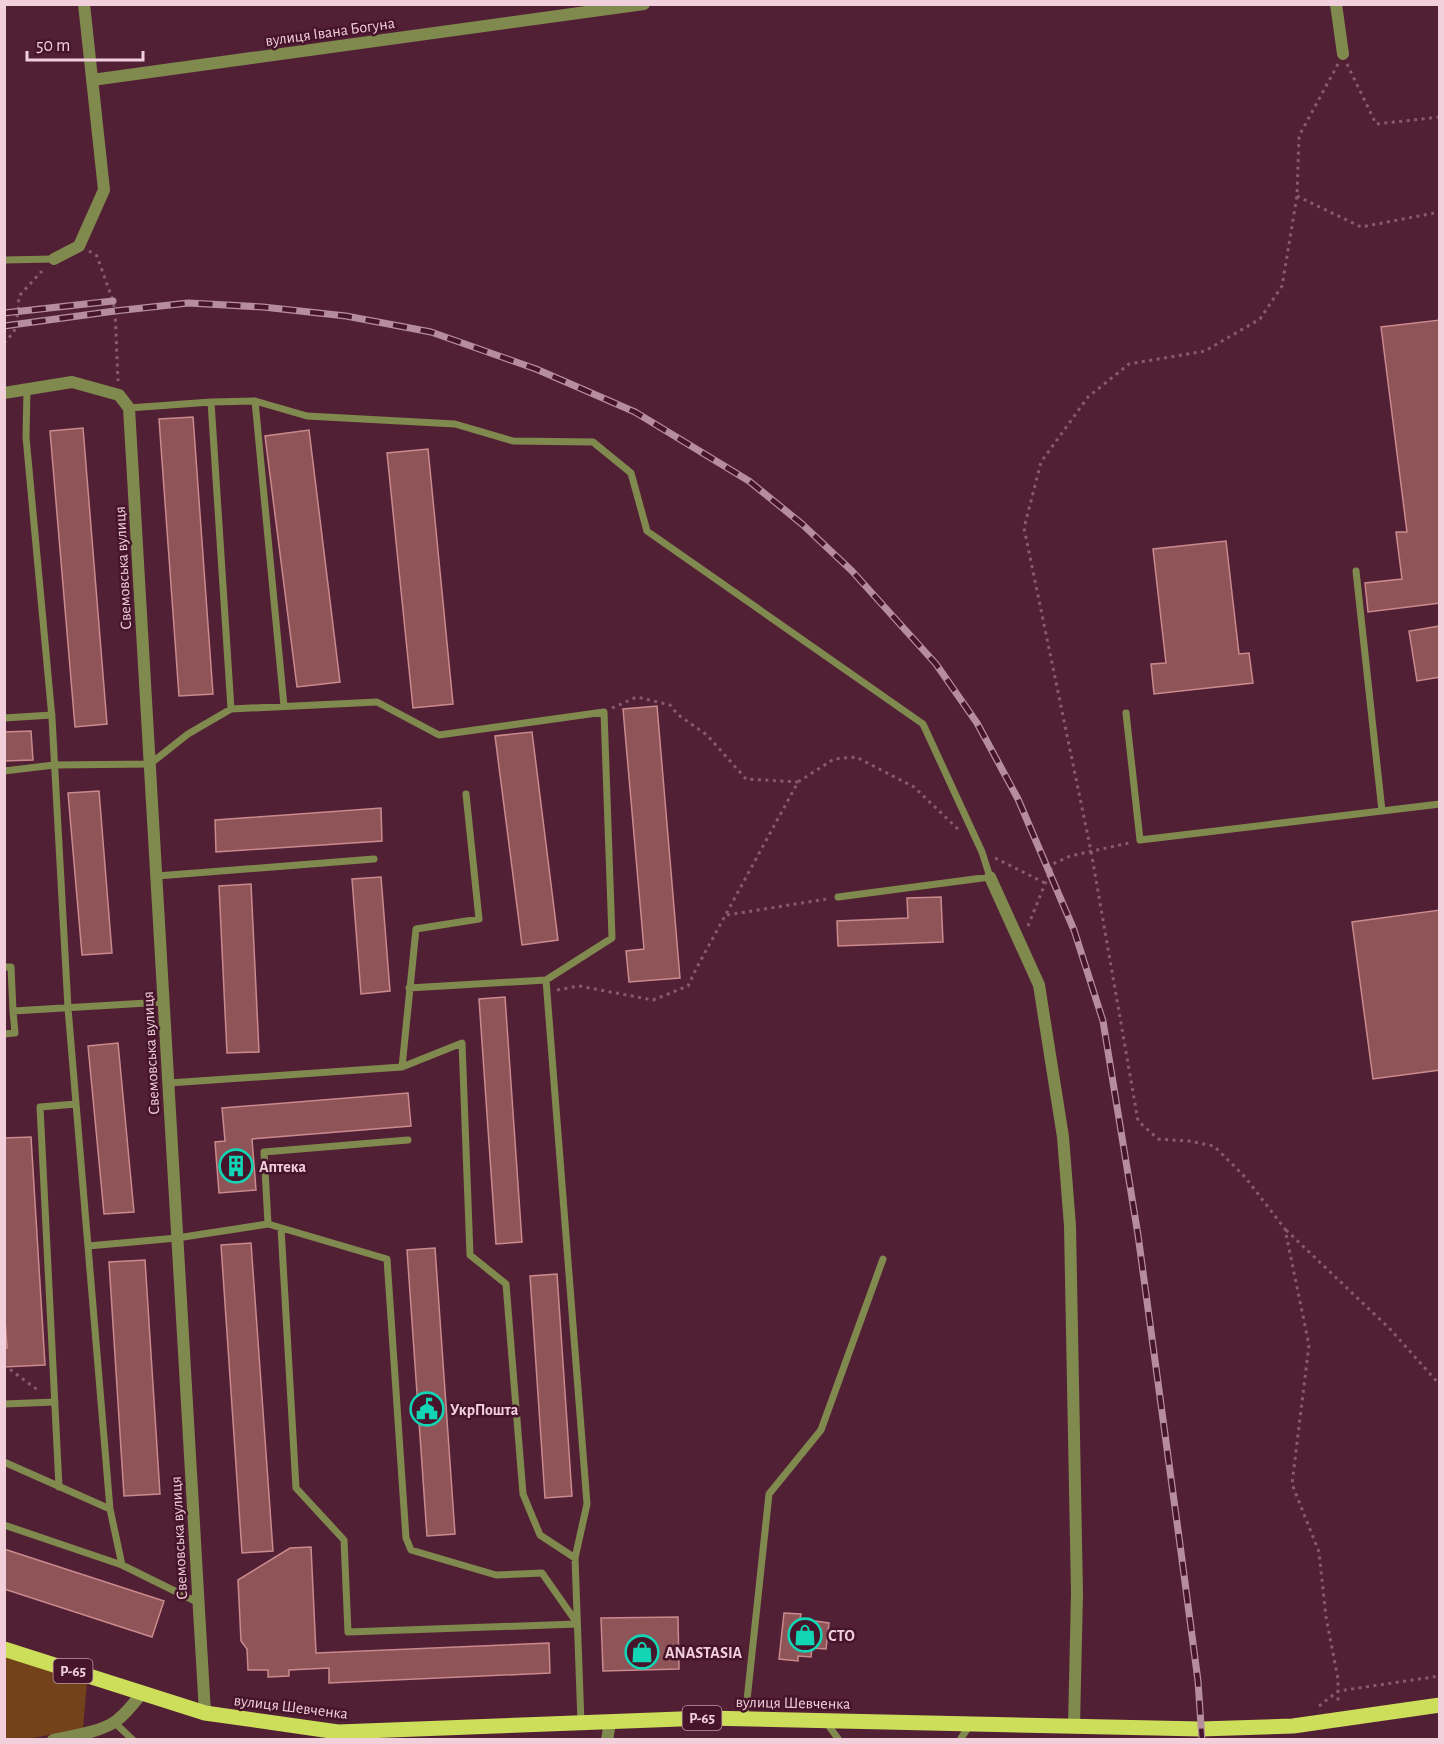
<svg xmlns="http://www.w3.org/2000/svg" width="1444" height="1744" viewBox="0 0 1444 1744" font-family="'Alegreya Sans',sans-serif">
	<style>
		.green { fill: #73421a }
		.building { fill: #8f5458; stroke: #ca8a8d; stroke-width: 1.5 }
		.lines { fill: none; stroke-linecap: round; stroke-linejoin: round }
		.path { stroke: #875b6c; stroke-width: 3; stroke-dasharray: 3 4.5; stroke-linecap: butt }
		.lane { stroke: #80894e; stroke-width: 7 }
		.street { stroke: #80894e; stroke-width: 12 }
		.primary { stroke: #cdde5a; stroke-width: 15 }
		.rail-casing { stroke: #b58d9c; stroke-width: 7 }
		.rail { stroke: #46152b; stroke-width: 4.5; stroke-dasharray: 14; stroke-linecap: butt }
		.labels { text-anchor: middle; stroke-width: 5; stroke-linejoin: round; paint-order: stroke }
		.shield { fill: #46152b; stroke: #be98a6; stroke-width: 1.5 }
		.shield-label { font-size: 15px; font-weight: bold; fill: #f2d0db }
		.street-label { font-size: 16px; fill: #f2d0db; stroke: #46152b }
		.poi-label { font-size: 16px; font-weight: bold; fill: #f2d0db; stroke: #46152b; text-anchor: start }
	</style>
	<rect width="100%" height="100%" fill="#522035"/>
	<!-- green -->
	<path class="green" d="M4 1656 87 1682 83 1729 27 1739H5Z"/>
	<!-- building -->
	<path class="building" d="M1440 320V603L1368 612 1365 583 1402 579 1396 532H1407L1381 327Z
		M193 417 213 694 179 696 159 419Z
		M83 428 107 724 75 727 50 431Z
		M309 430 340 682 297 687 265 436Z
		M428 449 453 704 413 708 387 453Z
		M1226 541 1239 654 1249 653 1253 683 1154 694 1151 664 1166 663 1153 549Z
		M1440 626V677L1417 681 1409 631Z
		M657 706 680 978 629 982 626 951 644 949 623 709Z
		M31 731 33 760 4 761V732Z
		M532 732 558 940 522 945 495 736Z
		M99 791 112 953 82 955 68 793Z
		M381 808 382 841 216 852 215 820Z
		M381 877 390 991 361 994 352 879Z
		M251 884 259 1052 227 1053 219 886Z
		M941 897 943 942 838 946 837 921 908 918 907 898Z
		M1440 910V1070L1373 1079 1352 922Z
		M505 997 522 1242 496 1244 479 999Z
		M118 1043 134 1212 104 1214 88 1046Z
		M408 1093 411 1126 252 1139 256 1190 219 1193 215 1142 225 1141 222 1108Z
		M31 1137 45 1365 4 1367V1348H7L4 1305V1138Z
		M251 1243 273 1551 242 1553 221 1245Z
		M435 1248 455 1534 427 1536 407 1250Z
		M145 1260 160 1494 124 1496 109 1262Z
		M557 1274 572 1496 545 1498 530 1276Z
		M311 1547 316 1653 549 1643 550 1673 329 1683V1668L289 1670V1676L268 1677V1670H248L247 1649 241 1641 238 1580 290 1548Z
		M4 1549 164 1601 152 1637 4 1589Z
		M784 1613 801 1614 800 1619 829 1623 826 1649 812 1648 811 1657 798 1656V1661L779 1659Z
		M678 1617 679 1669 603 1671 601 1618Z"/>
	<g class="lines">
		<!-- path -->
		<path class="path" d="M1338 64 1299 136 1297 196 1282 286 1260 319 1205 351 1129 364 1088 397 1041 462 1024 528 1091 851 1138 1121 1158 1139 1189 1141 1214 1146 1245 1177 1285 1229 1309 1345 1292 1484 1319 1552 1326 1617 1338 1679V1704
			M1347 64 1376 124 1440 117
			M1297 196 1361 227 1440 212
			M89 251 97 256 113 301 115 311 118 381
			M4 343 14 332 18 312 19 296 42 271
			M612 708 637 697 670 705 677 714 707 735 746 779 798 782
			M995 858 1045 883
			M727 915 827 899
			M1028 926 1053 864 1070 856 1129 843
			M557 990 579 986 653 1000 688 986 696 969 798 782 834 759 856 757 914 787 960 831
			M1286 1230 1390 1329 1440 1385
			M4 1365 39 1391
			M1319 1706 1338 1691 1440 1676"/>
		<!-- lane -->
		<path class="lane" d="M4 260 54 259
			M27 390 26 437 52 718 68 1008 110 1509
			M255 401 307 416 455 424 513 441 593 442 631 473 647 531 923 724 982 852 990 877 838 897
			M211 402 255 401 284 706
			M129 408 211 402 231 709
			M1356 571 1382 811
			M1126 713 1140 840 1440 804
			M4 718 52 715
			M4 771 54 765 150 764 188 734 231 709 377 702 439 735 604 712 612 938 546 980 409 988
			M157 876 374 859
			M4 967H11L13 1011 164 1002
			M546 980 587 1504 575 1558 581 1723
			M4 1034 15 1033 13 1011
			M402 1067 416 929 479 919 466 794
			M169 1083 402 1067 462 1043 470 1255 506 1284 523 1494 540 1535 575 1558
			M268 1224 387 1259 406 1538 411 1550 496 1575 542 1573 577 1623
			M281 1228 296 1488 344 1540 348 1632 577 1624
			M88 1246 177 1238 268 1224 264 1152 408 1140
			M4 1404 55 1402
			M4 1462 110 1509 122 1565 199 1603
			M59 1487 40 1107 76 1104
			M4 1525 122 1565
			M745 1719 769 1494 821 1430 883 1259
			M826 1722 839 1740
			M115 1723 133 1740
			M960 1740 969 1726"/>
		<!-- street -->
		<path class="street" d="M1336 4 1343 54
			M92 80 644 4
			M54 259 79 246 104 190 84 4
			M4 393 72 382 119 395 129 408 205 1713
			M990 877 1039 985 1063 1137 1070 1226 1077 1593 1074 1726
			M53 1740C72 1736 101 1732 116 1721 127 1713 134 1703 142 1693
			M607 1740 610 1722"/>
		<!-- primary -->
		<path class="primary" d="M4 1649 205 1713 338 1732 706 1718 1201 1729 1293 1726 1440 1705"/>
		<!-- rail casing -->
		<g class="rail-casing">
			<path id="rail" d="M4 313 113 301
				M4 326 115 311 188 303 263 307 346 316 431 332 536 369 635 412 749 481 802 524 852 571 936 664 977 723 1018 799 1074 930 1103 1021 1138 1235 1181 1552 1198 1681 1202 1740"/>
		</g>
		<!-- rail -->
		<use href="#rail" class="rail"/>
	</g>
	<!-- icons -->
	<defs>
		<g id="building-ring" transform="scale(1.725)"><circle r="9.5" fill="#46152b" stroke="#11d5b4" stroke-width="1.5"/><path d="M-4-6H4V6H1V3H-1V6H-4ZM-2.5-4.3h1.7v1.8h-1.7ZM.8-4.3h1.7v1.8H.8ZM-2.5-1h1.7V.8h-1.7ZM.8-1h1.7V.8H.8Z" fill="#11d5b4"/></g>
		<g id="civic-ring" transform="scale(1.725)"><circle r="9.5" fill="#46152b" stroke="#11d5b4" stroke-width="1.5"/><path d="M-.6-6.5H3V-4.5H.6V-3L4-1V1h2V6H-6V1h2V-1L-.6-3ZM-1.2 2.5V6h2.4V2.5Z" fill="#11d5b4"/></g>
		<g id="shop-ring" transform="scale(1.725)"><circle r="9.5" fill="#46152b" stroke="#11d5b4" stroke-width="1.5"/><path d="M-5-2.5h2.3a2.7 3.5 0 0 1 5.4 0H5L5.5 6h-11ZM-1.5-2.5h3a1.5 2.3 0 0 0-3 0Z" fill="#11d5b4"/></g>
	</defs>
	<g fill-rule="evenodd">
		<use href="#building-ring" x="236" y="1166"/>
		<use href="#civic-ring" x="427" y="1409"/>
		<use href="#shop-ring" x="805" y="1635"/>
		<use href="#shop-ring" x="642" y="1652"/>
	</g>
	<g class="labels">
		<!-- shield labels -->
		<g class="shield">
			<rect x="53.5" y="1659" width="39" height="24" rx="4.5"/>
			<rect x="682.5" y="1706" width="39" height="24" rx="4.5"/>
		</g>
		<g class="shield-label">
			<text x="73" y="1676">Р-65</text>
			<text x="702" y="1723">Р-65</text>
		</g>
		<!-- street labels -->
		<g class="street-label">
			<text transform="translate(330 31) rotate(-8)" y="6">вулиця Івана Богуна</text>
			<text transform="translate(122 568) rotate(-93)" y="6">Свемовська вулиця</text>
			<text transform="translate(150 1053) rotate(-93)" y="6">Свемовська вулиця</text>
			<text transform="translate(178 1538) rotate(-93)" y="6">Свемовська вулиця</text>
			<text transform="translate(793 1702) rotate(1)" y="6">вулиця Шевченка</text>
			<text transform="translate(291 1706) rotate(7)" y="6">вулиця Шевченка</text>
		</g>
		<!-- poi labels -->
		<g class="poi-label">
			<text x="259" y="1172">Аптека</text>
			<text x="450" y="1415">УкрПошта</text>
			<text x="828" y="1641">СТО</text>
			<text x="665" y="1658">ANASTASIA</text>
		</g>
	</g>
	<!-- border -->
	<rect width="1444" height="1744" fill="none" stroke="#f2d0db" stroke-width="12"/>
	<!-- scale -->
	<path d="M27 51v9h116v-9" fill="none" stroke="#f2d0db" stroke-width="3"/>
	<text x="36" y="51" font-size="18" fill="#f2d0db" stroke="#46152b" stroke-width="4.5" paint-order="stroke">50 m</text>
</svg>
